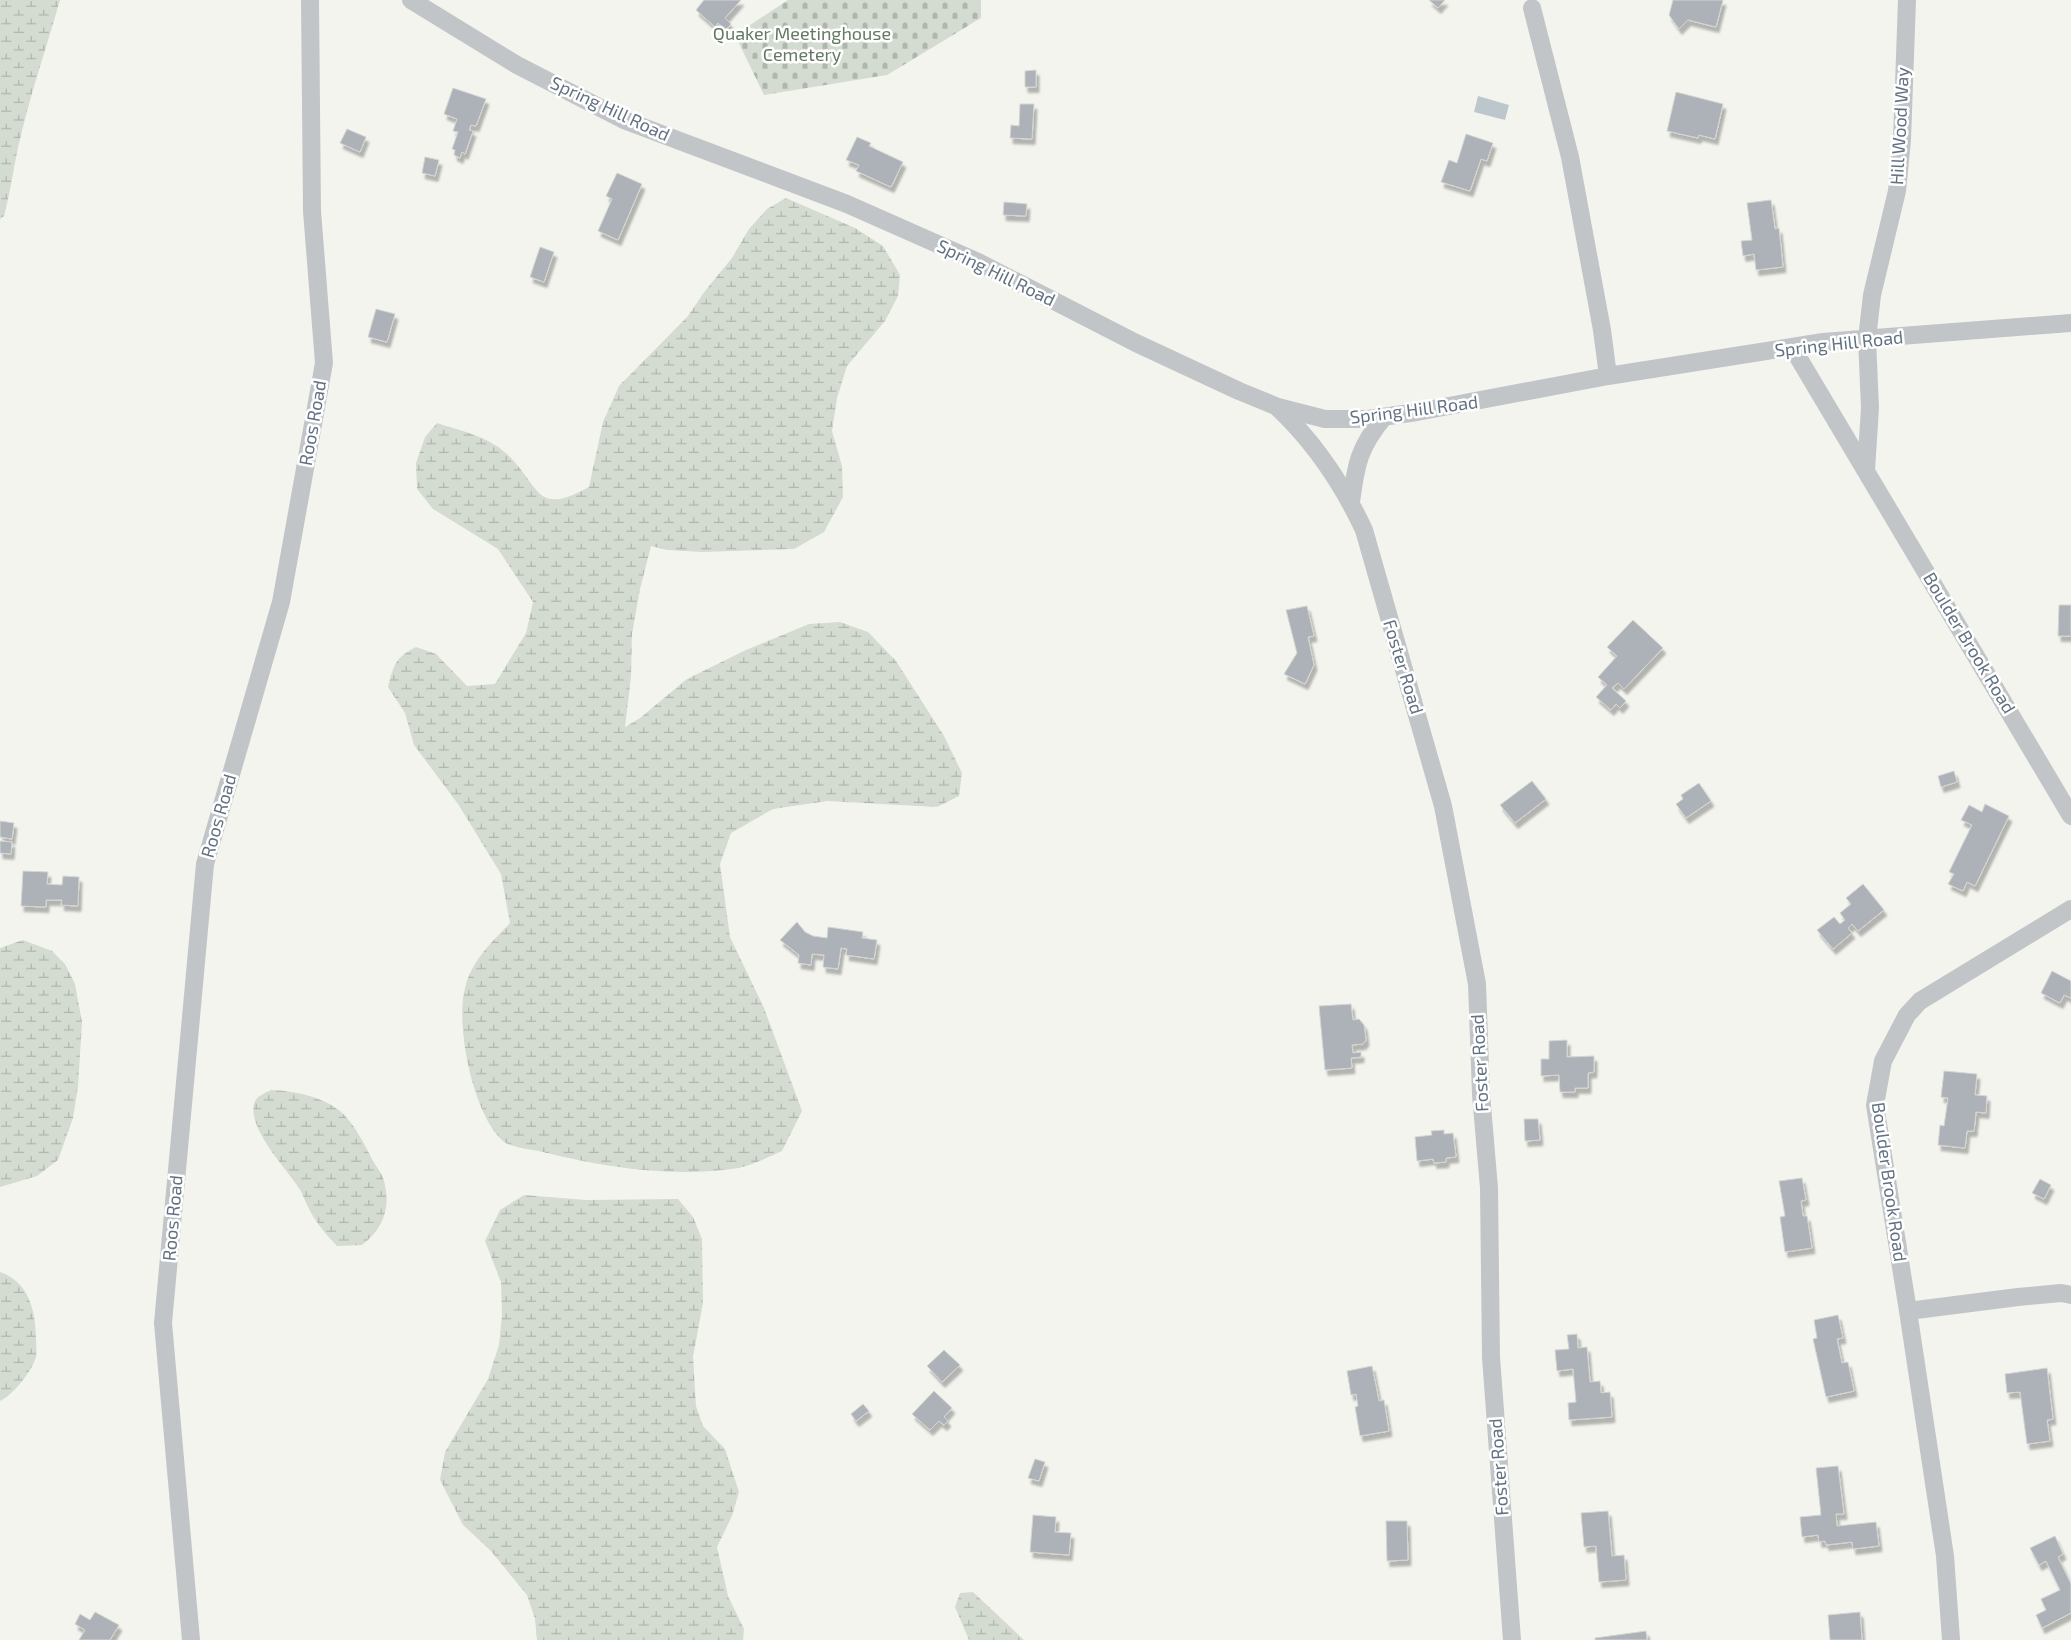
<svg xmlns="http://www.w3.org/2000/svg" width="2071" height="1640" viewBox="0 0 2071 1640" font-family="'Exo 2',sans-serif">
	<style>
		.wetland { fill: url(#wetland-marsh) }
		.cemetery { fill: url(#cemetery-stones) }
		.water { fill: #bcc7cc }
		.building { fill: #acb2b8; stroke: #d5d5d2; filter: url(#shadow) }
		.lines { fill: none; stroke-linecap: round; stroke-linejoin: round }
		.street { stroke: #c1c5c8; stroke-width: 18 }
		.labels { text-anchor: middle; stroke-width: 5; stroke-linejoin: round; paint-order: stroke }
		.park-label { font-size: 18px; fill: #647961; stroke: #fff }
		.street-label { font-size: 18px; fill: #627282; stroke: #fff }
	</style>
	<defs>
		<pattern id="wetland-marsh" width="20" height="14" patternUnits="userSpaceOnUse" patternTransform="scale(1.25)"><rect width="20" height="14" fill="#d4dbd0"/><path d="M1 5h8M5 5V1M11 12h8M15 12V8" fill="none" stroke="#afb6ae"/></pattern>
		<pattern id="cemetery-stones" width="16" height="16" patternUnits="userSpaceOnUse" patternTransform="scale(1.25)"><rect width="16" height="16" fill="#d4dbd0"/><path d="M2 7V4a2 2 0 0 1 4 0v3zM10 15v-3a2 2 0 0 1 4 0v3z" fill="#afb6ae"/></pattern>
		<filter id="shadow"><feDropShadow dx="3" dy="5.5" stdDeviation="1" flood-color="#0004"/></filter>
	</defs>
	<rect width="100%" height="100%" fill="#f4f4ef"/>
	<!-- wetland -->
	<path class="wetland" d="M0 0H60C46 49 29 98 18 148 13 171 10 194 4 216L0 219Z
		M786 198 855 228 883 246 900 275 898 296 885 321 847 366 837 398 832 431 842 466 843 497 824 532 794 549 702 552 667 550 651 546 640 589 632 634 631 677 625 727 640 718 687 679 746 650 809 624 840 622 868 632 896 661 944 736 962 773 959 796 937 807 827 801 773 809 731 833 720 864 730 937 764 1008 802 1111 782 1151C768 1157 753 1165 739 1168 674 1178 607 1168 543 1152 534 1150 509 1147 503 1141 473 1115 455 1025 465 988 472 960 491 943 510 923L501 874 458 804 414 745 405 713 388 687C394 664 395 658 416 647L436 654 467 686 495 684 526 633 533 602 498 549 433 509 417 489 416 463 425 437 437 423C462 431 491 437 510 457 541 489 536 516 589 487L603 422 619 386 688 316 705 291 732 258 749 229 767 209Z
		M23 940 52 951 65 964 75 984 82 1022 78 1087 73 1118 58 1160 37 1176 0 1187V948Z
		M271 1090C294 1091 321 1096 340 1111 353 1122 362 1140 370 1155 373 1163 380 1170 383 1178 392 1206 384 1228 362 1245L337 1246C326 1234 316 1223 309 1209 305 1202 303 1194 299 1188 286 1168 248 1129 254 1104 256 1096 265 1093 271 1090Z
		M524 1195 586 1200 678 1199 693 1217 702 1239 703 1303 693 1357 696 1406 703 1426 725 1449 739 1492 732 1516 717 1547 728 1596 744 1629 743 1640H537L535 1619 527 1595 490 1550 463 1525 440 1480 445 1452 488 1379 499 1345 502 1315 501 1282 485 1241 500 1210Z
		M0 1272C30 1282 36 1313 36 1341 36 1346 37 1352 36 1357 32 1371 13 1395 0 1401Z
		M973 1592 1024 1640H969L955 1607 960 1593Z"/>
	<!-- cemetery -->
	<path class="cemetery" d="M788 0H981V18L887 75 764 95 735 35Z"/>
	<!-- water -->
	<path class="water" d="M1478 96 1509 105 1505 120 1474 112Z"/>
	<!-- building -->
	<path class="building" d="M704 0H741L725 18 731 24 726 30 718 23 715 27 696 10Z
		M1429 0H1445L1438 8Z
		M1673 0H1723L1716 27 1688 20 1679 29 1669 15Z
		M1036 70V87H1025V71Z
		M453 88 486 99 476 126 471 125 469 130 473 131 465 154 462 152 460 158 454 155 455 150 452 149 458 132 453 131 457 119 444 114Z
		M1676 92 1723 104 1715 139 1699 135 1698 138 1667 131Z
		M1020 104H1034L1032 139 1010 138 1011 125 1019 126Z
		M347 129 366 137 360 152 340 143Z
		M1466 134 1493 143 1487 161 1481 159 1470 191 1441 182 1449 160 1457 163Z
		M857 137 871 143 869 146 903 162 891 187 856 171 859 165 846 160Z
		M425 157 439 160 435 176 422 173Z
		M617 173 642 184 618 240 598 231 612 199 606 196Z
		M1771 200 1775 229 1779 228 1783 267 1756 270 1754 254 1743 256 1741 241 1752 240 1747 203Z
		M1004 202 1027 204 1026 216 1003 215Z
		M540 247 554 252 544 282 530 277Z
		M376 309 395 314 387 342 368 337Z
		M2059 605H2071V636H2058Z
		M1307 606 1314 636 1308 637 1314 665 1305 684 1284 674 1297 653 1286 610Z
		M1633 620 1663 648 1624 689 1618 683 1612 688 1626 701 1620 708 1616 704 1611 710 1596 697 1607 685 1598 677 1617 656 1607 647Z
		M1954 771 1957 782 1941 787 1938 776Z
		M1532 781 1546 799 1515 823 1500 805Z
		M1699 783 1711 801 1686 818 1676 804 1683 799 1681 795Z
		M1985 804 2009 816 1975 886 1967 882 1963 891 1948 884 1954 874 1949 872 1972 825 1961 820 1969 805 1982 812Z
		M0 821 14 823 12 839 0 837Z
		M0 841 12 842 11 854 0 853Z
		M23 871 48 872 47 884 62 885 63 876 79 877 78 906 61 905 62 900H46V907L21 906Z
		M1863 884 1884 910 1858 931 1852 924 1848 928 1852 933 1833 949 1817 930 1834 917 1840 924 1845 920 1840 913 1851 904 1846 898Z
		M797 922 805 932 813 936 827 938 828 927 863 932 862 938 877 940 874 959 846 955 847 949 841 948 838 969 823 967 824 955 812 954 811 965 798 963 799 955 780 940Z
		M2052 971 2071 981V998L2064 995 2060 1003 2041 993Z
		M1351 1004 1353 1020 1359 1019 1364 1025 1366 1040 1363 1044 1352 1045 1353 1053 1361 1052V1057L1351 1058 1352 1068 1325 1070 1319 1006Z
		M1567 1040V1057L1594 1056V1072L1588 1073V1088H1575V1092H1560L1559 1075 1541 1076V1059H1549V1041Z
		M1944 1071 1977 1074 1975 1095 1987 1096 1986 1113 1976 1112 1974 1131H1967L1965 1148 1938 1145 1940 1125 1944 1126 1948 1098 1941 1097Z
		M1524 1119H1538L1540 1140 1525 1141Z
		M1444 1130V1134L1453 1133 1456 1157 1446 1158V1162L1434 1163 1433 1159 1417 1161 1415 1137 1432 1135 1431 1131Z
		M1802 1178 1806 1200 1801 1201 1803 1216H1807L1812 1248 1785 1252 1780 1217 1785 1216 1779 1181Z
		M2040 1179 2051 1185 2044 1199 2032 1193Z
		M1838 1315 1843 1338 1837 1339 1842 1363 1848 1362 1854 1391 1826 1397 1813 1339 1817 1338 1814 1320Z
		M1577 1334 1578 1348 1587 1347 1590 1382 1600 1381 1601 1393 1610 1392 1612 1417 1569 1420 1568 1403 1576 1402 1573 1369 1557 1371 1555 1350 1569 1349 1567 1335Z
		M944 1350 960 1365 942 1382 927 1366Z
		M1372 1366 1379 1401 1384 1400 1389 1431 1360 1436 1355 1407 1358 1406 1356 1394 1351 1395 1347 1371Z
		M2047 1368 2053 1419 2047 1420 2050 1441 2027 1444 2020 1392 2007 1393 2005 1374Z
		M934 1391 952 1408 944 1417 948 1421 944 1425 939 1421 930 1430 912 1414Z
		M863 1404 869 1411 856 1421 851 1414Z
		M1035 1459 1045 1462 1039 1481 1028 1478Z
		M1838 1466 1844 1514H1836L1837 1526 1876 1522 1879 1546 1853 1549 1852 1542 1826 1545 1825 1541 1819 1542 1818 1535 1802 1537 1800 1517 1821 1515 1816 1468Z
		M1608 1511 1612 1556 1624 1555 1626 1580 1599 1582 1596 1546 1584 1547 1581 1513Z
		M1033 1515 1056 1517 1055 1532 1071 1533 1069 1555 1030 1552Z
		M1386 1521H1407L1408 1560 1387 1561Z
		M2055 1536 2063 1554 2058 1557 2071 1584V1613L2042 1628 2036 1615 2046 1610 2041 1599 2060 1590 2046 1561 2039 1565 2030 1548Z
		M95 1612 119 1625 110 1640H79L85 1630 75 1624 80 1614 90 1620Z
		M1860 1612 1862 1640H1830L1828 1615Z
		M1646 1631 1647 1640H1595V1638Z"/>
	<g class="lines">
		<!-- street -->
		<path class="street" d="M411 0 517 65 624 120 847 204 978 262 1136 343 1239 391 1278 407 1325 419H1368L1417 412 1608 376 1823 342 2071 323
			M1532 8 1570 157 1602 330 1608 376
			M1792 347 2071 816
			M1278 408C1315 443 1342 483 1364 530L1443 806 1477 984 1481 1094 1489 1188 1491 1357 1512 1640
			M1866 470 1870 408 1867 339 1872 295 1897 191 1902 140 1907 0
			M1351 502C1356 464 1359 447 1384 417
			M1908 1311 1875 1105 1883 1061 1907 1015 1920 1001 2071 909
			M191 1640 163 1323 205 864 281 602 324 363 312 211 310 0
			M1951 1640 1945 1556 1908 1311 2018 1297 2061 1293 2071 1295"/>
	</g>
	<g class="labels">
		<!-- park labels -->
		<g class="park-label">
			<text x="802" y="40">Quaker Meetinghouse<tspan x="802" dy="21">Cemetery</tspan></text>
		</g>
		<!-- street labels -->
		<g class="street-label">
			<text transform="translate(610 109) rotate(25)" y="6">Spring Hill Road</text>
			<text transform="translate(1900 126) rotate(-87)" y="6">Hill Wood Way</text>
			<text transform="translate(996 273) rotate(26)" y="6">Spring Hill Road</text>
			<text transform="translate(1839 344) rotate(-6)" y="6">Spring Hill Road</text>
			<text transform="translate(1414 410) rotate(-7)" y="6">Spring Hill Road</text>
			<text transform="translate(313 423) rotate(-80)" y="6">Roos Road</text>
			<text transform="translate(1969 643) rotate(59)" y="6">Boulder Brook Road</text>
			<text transform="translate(1403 667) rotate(73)" y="6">Foster Road</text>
			<text transform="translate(219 816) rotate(-74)" y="6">Roos Road</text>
			<text transform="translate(1480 1063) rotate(-93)" y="6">Foster Road</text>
			<text transform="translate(1889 1182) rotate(82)" y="6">Boulder Brook Road</text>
			<text transform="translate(173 1218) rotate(-85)" y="6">Roos Road</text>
			<text transform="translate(1499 1467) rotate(-94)" y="6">Foster Road</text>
		</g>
	</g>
</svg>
